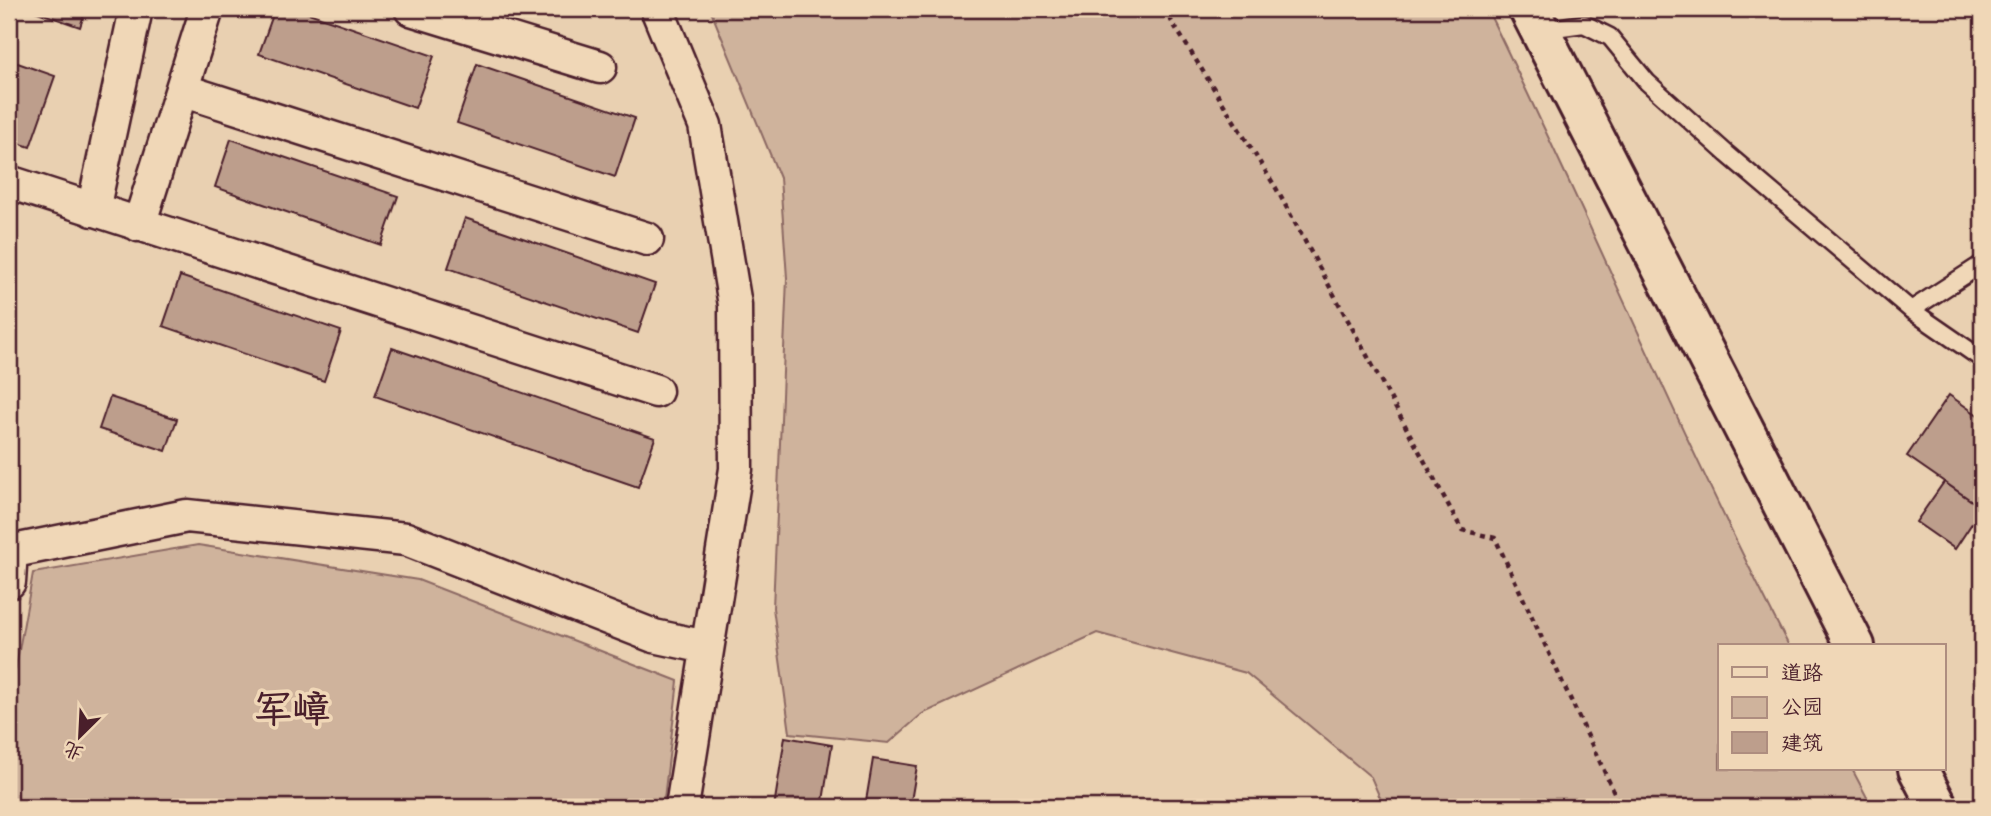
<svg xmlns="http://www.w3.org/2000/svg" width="1991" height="816" viewBox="0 0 1991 816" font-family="'Indie Flower','LXGW WenKai TC',sans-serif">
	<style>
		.green { fill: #cfb39c; stroke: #8c6964; stroke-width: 2 }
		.building { fill: #bd9e8c; stroke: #4a1f2b; stroke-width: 2 }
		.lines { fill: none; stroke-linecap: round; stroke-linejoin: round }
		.lane-casing { stroke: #4a1f2b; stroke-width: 21 }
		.street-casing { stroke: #4a1f2b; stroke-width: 37 }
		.secondary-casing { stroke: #4a1f2b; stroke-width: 44 }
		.path { stroke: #4a1f2b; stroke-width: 4.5; stroke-dasharray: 5 5; stroke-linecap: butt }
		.lane { stroke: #f0d7b7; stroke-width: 16 }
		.street { stroke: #f0d7b7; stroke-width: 32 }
		.secondary { stroke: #f0d7b7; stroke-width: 38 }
		.labels { text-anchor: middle; stroke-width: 7; stroke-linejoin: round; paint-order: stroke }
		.district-label { font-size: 38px; font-weight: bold; fill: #4a1f2b; stroke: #f0d7b7 }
	</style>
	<rect width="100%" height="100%" fill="#e9d0b1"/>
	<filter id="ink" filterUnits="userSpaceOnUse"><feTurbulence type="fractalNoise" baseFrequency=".0143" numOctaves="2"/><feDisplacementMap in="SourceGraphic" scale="14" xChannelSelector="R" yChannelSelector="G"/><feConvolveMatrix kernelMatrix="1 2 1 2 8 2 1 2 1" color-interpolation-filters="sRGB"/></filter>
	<g filter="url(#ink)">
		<!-- green -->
		<path class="green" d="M710 9H1487C1591 220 1681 438 1789 646H1720V769H1852L1872 807H1384L1371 777 1246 673 1097 633 922 714 889 743 790 733 773 608 787 278 780 178Z
			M198 545 418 580 678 681 663 807H9V705L33 573Z"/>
		<!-- building -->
		<path class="building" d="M29 9H86L80 27Z
			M275 9H297L434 56 415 108 259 54Z
			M9 60 55 76 30 147 9 140Z
			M477 64 635 118 615 177 457 123Z
			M231 139 398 196 381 245 215 187Z
			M465 218 655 284 638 333 448 268Z
			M180 276 341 331 324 381 163 326Z
			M392 348 655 438 638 487 375 396Z
			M1949 395 1982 418V508L1907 456Z
			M110 397 177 419 166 451 99 429Z
			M1944 482 1982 508 1955 549 1916 522Z
			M785 737 832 745 822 807H774Z
			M873 759 917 766 910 807H865Z"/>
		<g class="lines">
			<!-- lane casing -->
			<g class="lane-casing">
				<path id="lane" d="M1540 30 1584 24 1610 37 1647 82 1727 154 1911 310 1982 359
					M1911 310 1982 264"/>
			</g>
			<!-- street casing -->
			<g class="street-casing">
				<path id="street" d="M411 9 600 67
					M657 9 705 125 735 305 736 469 682 807
					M182 90 647 239
					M9 182 656 391
					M93 210 136 9
					M139 225 207 9
					M9 552 187 516 406 539 654 636 706 647
					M9 582 11 551"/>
			</g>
			<!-- secondary casing -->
			<g class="secondary-casing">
				<path id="secondary" d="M1529 9 1855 646
					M1918 769 1938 807"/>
			</g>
			<!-- path -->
			<path class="path" d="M1164 9 1276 188 1462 530 1495 538 1621 807"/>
			<!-- lane -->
			<use href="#lane" class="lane"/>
			<!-- street -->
			<use href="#street" class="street"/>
			<!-- secondary -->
			<use href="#secondary" class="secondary"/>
		</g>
	</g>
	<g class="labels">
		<!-- district labels -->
		<g class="district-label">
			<text x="292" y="722">军嶂</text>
		</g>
	</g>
	<!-- margin -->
	<rect width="1991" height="816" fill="none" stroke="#f0d7b7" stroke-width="35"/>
	<rect x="18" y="18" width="1956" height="781" fill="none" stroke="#4a1f2b" stroke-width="2.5" filter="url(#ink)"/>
	<!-- legend -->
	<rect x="1718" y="644" width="228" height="126" fill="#f0d7b7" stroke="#ae8d7f" stroke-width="2"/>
	<rect x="1732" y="667" width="35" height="10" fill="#f0d7b7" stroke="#ae8d7f" stroke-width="2"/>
	<text x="1781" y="680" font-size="21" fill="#4a1f2b">道路</text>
	<rect x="1732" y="697" width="35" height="21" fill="#cfb39c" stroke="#ae8d7f" stroke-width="2"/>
	<text x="1781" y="714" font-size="21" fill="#4a1f2b">公园</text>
	<rect x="1732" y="732" width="35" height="21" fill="#bd9e8c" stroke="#ae8d7f" stroke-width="2"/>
	<text x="1781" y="750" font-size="21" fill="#4a1f2b">建筑</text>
	<!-- north arrow -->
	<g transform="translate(80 736) rotate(204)" stroke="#f0d7b7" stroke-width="5" paint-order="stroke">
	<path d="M0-5L12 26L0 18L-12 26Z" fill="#4a1f2b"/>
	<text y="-10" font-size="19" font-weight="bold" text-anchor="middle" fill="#4a1f2b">北</text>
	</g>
</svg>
